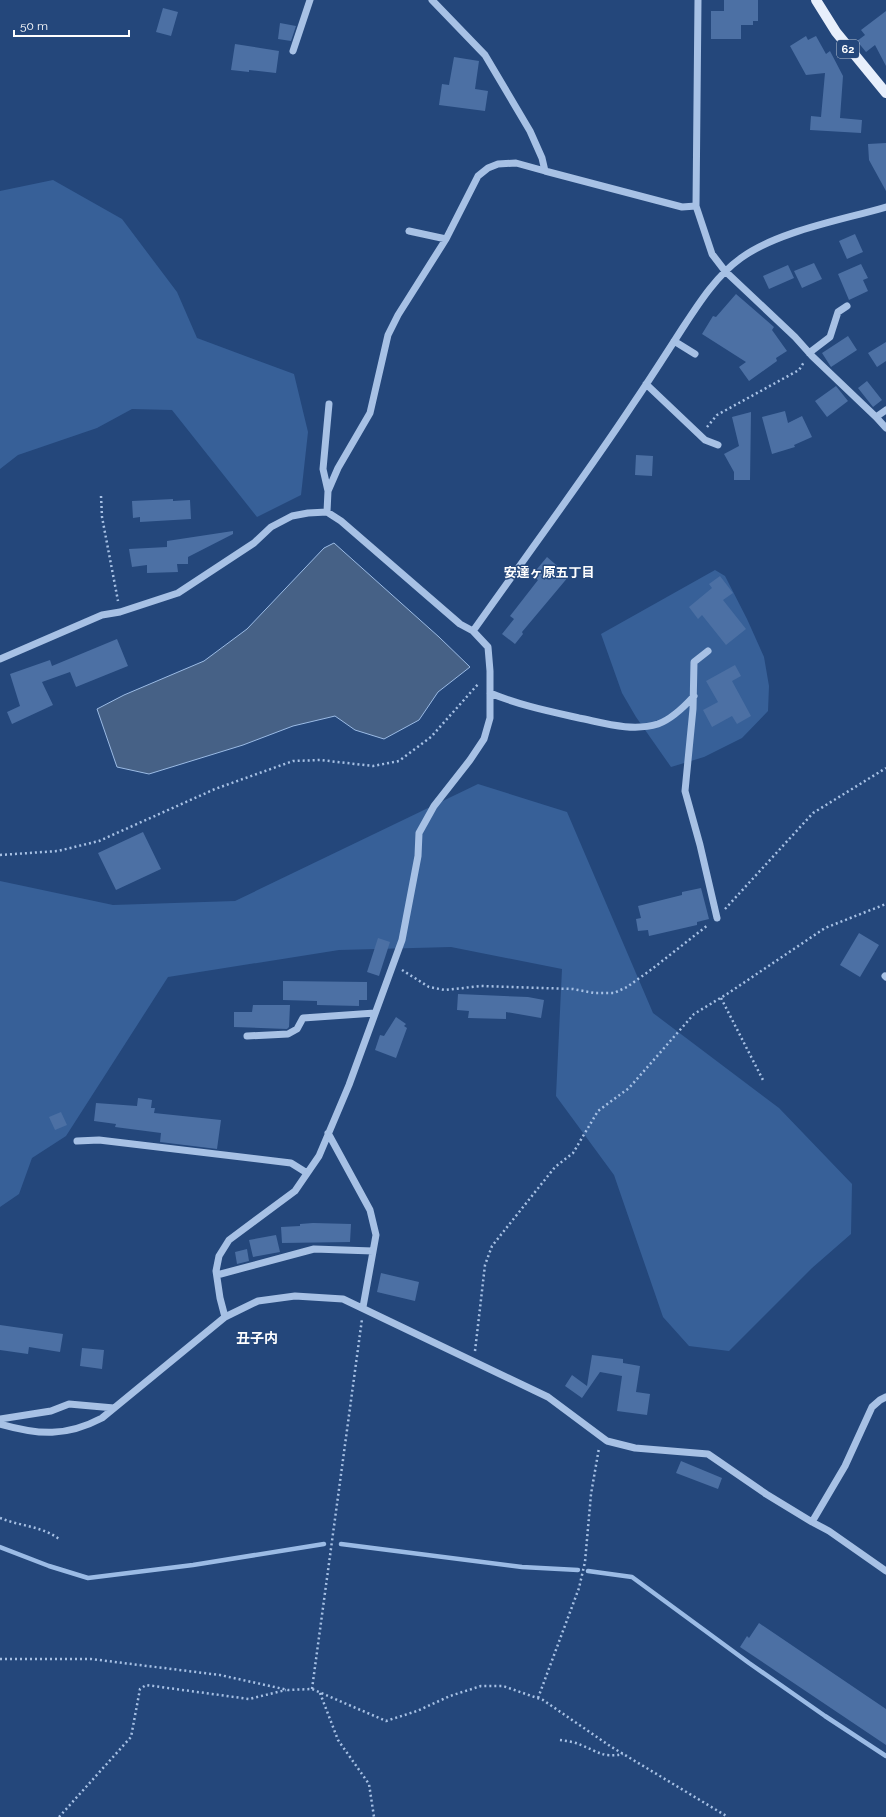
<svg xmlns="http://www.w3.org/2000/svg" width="886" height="1817" viewBox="0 0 886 1817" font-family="Raleway,'Noto Sans JP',sans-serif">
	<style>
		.green { fill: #376098 }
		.water { fill: #466186; stroke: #9bbbe5 }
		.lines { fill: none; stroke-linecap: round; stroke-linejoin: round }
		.stream { stroke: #9bbbe5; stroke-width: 4.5 }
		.building { fill: #4c70a4 }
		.path { stroke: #a7c1e5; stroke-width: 2.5; stroke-dasharray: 2 3; stroke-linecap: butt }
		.minor { stroke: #a7c1e5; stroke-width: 7 }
		.major { stroke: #e7effc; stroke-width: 10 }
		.labels { text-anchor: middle; stroke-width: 3; stroke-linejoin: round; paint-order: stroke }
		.shield { fill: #24477b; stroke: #bdc8d7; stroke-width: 1 }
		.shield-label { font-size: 11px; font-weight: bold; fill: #fff }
		.neighbourhood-label { font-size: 13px; font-weight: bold; fill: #fff; stroke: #24477b }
		.quarter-label { font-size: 14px; font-weight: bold; fill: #fff; stroke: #24477b }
	</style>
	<rect width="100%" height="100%" fill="#24477b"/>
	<!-- green -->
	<path class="green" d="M53 180 122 219 177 292 197 338 294 374 308 432 301 495 257 517 172 410 132 409 97 428 18 455 0 469V191Z
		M715 570 725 576 747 619 764 657 769 686 768 711 742 738 704 757 671 767 636 717 622 693 601 634Z
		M478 784 567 812 653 1013 779 1108 852 1184 851 1234 812 1268 729 1351 689 1346 663 1317 614 1175 556 1096 562 969 451 947 339 950 168 977 66 1136 32 1158 19 1194 0 1207V881L113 905 235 901Z"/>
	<!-- water -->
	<path class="water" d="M334 543 439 637 470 667 438 692 419 720 384 739 355 730 335 716 293 726 243 745 149 774 117 767 97 709 124 695 204 661 247 629 324 548Z"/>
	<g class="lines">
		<!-- stream -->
		<path class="stream" d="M341 1544 522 1567 578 1570
			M0 1547 49 1566 88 1578 193 1565 324 1544
			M588 1571 632 1577 749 1663 825 1716 886 1756"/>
	</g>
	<!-- building -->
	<path class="building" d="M724 0H758V21H753V25H741V39H711V11H724Z
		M163 8 178 12 171 36 156 32Z
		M886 11V66L875 45 866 52 857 41 865 35 861 30Z
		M280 23 296 26 291 41 278 39Z
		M806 36 808 40 816 36 826 54 830 51 843 76 840 118 862 120 861 133 810 130 811 116 821 117 825 73 806 75 790 46Z
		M235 44 279 51 276 73 249 70V72L231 70Z
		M454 57 479 61 475 89 488 91 485 111 439 105 442 84 449 85Z
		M886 143V191L869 160 868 144Z
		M855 234 863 252 847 259 839 241Z
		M814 263 822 279 802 288 794 271Z
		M861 264 868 278 863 280 868 291 849 300 838 274Z
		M788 265 794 278 769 289 763 276Z
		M736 294 774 327 772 330 787 351 776 358 777 361 749 381 739 367 746 362 702 334 713 316 716 317Z
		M848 336 857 350 831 367 822 353Z
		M886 342V361L877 367 868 353Z
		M867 381 882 400 873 407 858 388Z
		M836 386 848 401 827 417 815 401Z
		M785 411 788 423 802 416 812 437 794 445 795 447 772 454 762 417Z
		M751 412 750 480H734V472L724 454 739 446 732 417Z
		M636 455 653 456 652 476 635 475Z
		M173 499V501L190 500 191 519 140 522V517L133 518 132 501Z
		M233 531V534L188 557V564H177L178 572 147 573V565L132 567 129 549 167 547V541Z
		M547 557 569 576 522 632 523 634 515 644 502 634 514 619 510 616 538 580 532 575Z
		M720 576 733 593 723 600 746 629 726 645 702 615 698 619 689 607 712 588 709 584Z
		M117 639 128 666 76 687 70 672 42 682 53 705 12 724 7 712 20 706 10 674 50 660 52 666Z
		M735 665 741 676 732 681 751 716 737 724 732 716 712 727 703 710 718 702 706 681Z
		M143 832 161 869 116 890 98 853Z
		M701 888 709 919 697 922V925L649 936 648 930 638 931 636 919 641 918 638 906 682 895V892Z
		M859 933 879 945 860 977 840 965Z
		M378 938 390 942 379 976 367 972Z
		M283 981 367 982V1000H359V1006L317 1005V1001L283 1000Z
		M458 994 528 997 544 1000 541 1018 506 1012V1019L468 1018 469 1011 457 1010Z
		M253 1005H290L289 1027 287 1029 234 1027V1012H252Z
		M396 1017 406 1024 404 1026 407 1028 396 1058 375 1050 380 1035 384 1036Z
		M138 1098 152 1100 151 1108H155L154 1113 221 1120 217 1149 160 1142 161 1133 115 1127 116 1124 94 1121 96 1103 137 1106Z
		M61 1112 67 1125 55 1130 49 1117Z
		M313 1223 351 1224 350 1242 282 1243 281 1227 300 1226V1224Z
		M276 1235 280 1252 253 1257 249 1240Z
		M247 1249 249 1261 237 1264 235 1252Z
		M381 1273 419 1282 415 1301 377 1292Z
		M0 1325 63 1334 60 1352 29 1347 28 1354 0 1350Z
		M82 1348 104 1350 102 1369 80 1366Z
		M592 1355 623 1359V1363L640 1366 636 1392 650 1394 647 1415 617 1411 622 1376 600 1372 582 1398 565 1386 572 1375 587 1386Z
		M681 1461 722 1478 718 1489 676 1473Z
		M759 1623 886 1709V1745L740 1647 747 1636 749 1638Z"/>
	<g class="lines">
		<!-- path -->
		<path class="path" d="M707 427 717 415 799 370 804 362
			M101 496 102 517 118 601
			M0 855 58 851 99 841 215 789 293 761 320 760 373 766 399 761 431 737 479 683
			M725 909 813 813 886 768
			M402 970 429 987 445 990 481 986 573 989 594 993H614L627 987 652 969 708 925
			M721 998 764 1082
			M475 1351 485 1265 492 1246 555 1167 573 1153 598 1111 629 1088 694 1014 727 994 825 928 886 904
			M0 1518C19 1526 42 1526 59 1539
			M0 1659H91L220 1675 288 1690 312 1689 386 1721 417 1711 450 1696 481 1686H503L543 1700 610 1746 728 1817
			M312 1689 362 1319
			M320 1693 338 1740 369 1784 374 1817
			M538 1698 579 1588 585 1562 591 1494 599 1448
			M560 1740C567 1741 575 1742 581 1745 599 1752 602 1758 623 1754
			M59 1817 131 1737 140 1689 146 1685 249 1699 286 1690"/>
		<!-- minor -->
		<path class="minor" d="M432 0 485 55 530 131 542 158 545 171 682 207 696 206
			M698 0 696 206 712 254 725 271 795 337 812 356 876 417 886 428
			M293 51 310 0
			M409 231 446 239 478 176 488 168 498 164 516 163 545 171
			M674 341 695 354
			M809 353 830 337 838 312 847 306
			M646 384 705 440 718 445
			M876 417 886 410
			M328 491 323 469 329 404
			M327 512 328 491 338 468 370 413 388 335 398 315 446 239
			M708 651 694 662 693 709 685 791 700 845 717 918
			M0 659 102 615 120 612 178 593 254 543 271 527 292 516 308 513 327 512 341 521 460 624 473 631C526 556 582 481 633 404 650 379 666 354 682 329 699 303 716 276 741 258 778 231 842 220 886 207
			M490 693C519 705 548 711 579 718 604 723 632 732 658 724 672 719 684 707 694 696
			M885 976 886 977
			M247 1036 288 1034 297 1029 303 1018 375 1013
			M328 1133 370 1210 376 1235 363 1307
			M77 1141 99 1140 291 1163 307 1173
			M217 1275 314 1249 373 1251
			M225 1317 220 1298 216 1271 219 1256 229 1240 295 1191 319 1156 349 1085 402 940 418 856 419 833 434 806 470 760 484 739 490 718V671L488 647 473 631
			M0 1419 51 1411 69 1404 114 1408
			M0 1424C39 1435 66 1437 102 1418L225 1317 258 1301 295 1296 343 1299 548 1397 607 1441 635 1448 708 1454 766 1494 812 1522 829 1531 886 1571
			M812 1522 845 1466 872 1407 880 1400 886 1397"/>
		<!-- major -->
		<path class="major" d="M816 0 836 32 886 93"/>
	</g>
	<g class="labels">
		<!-- shield labels -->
		<rect class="shield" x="837" y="40" width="22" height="18" rx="3"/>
		<g class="shield-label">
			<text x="848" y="53">62</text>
		</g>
		<!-- neighbourhood labels -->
		<g class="neighbourhood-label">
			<text x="549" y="577">安達ヶ原五丁目</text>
		</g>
		<!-- quarter labels -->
		<g class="quarter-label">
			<text x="257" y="1343">丑子内</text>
		</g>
	</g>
	<!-- scale -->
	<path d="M14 30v6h115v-6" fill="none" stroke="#ffffff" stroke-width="2"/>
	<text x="20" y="30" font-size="12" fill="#ffffff" stroke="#24477b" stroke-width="3" paint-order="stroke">50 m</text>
</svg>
